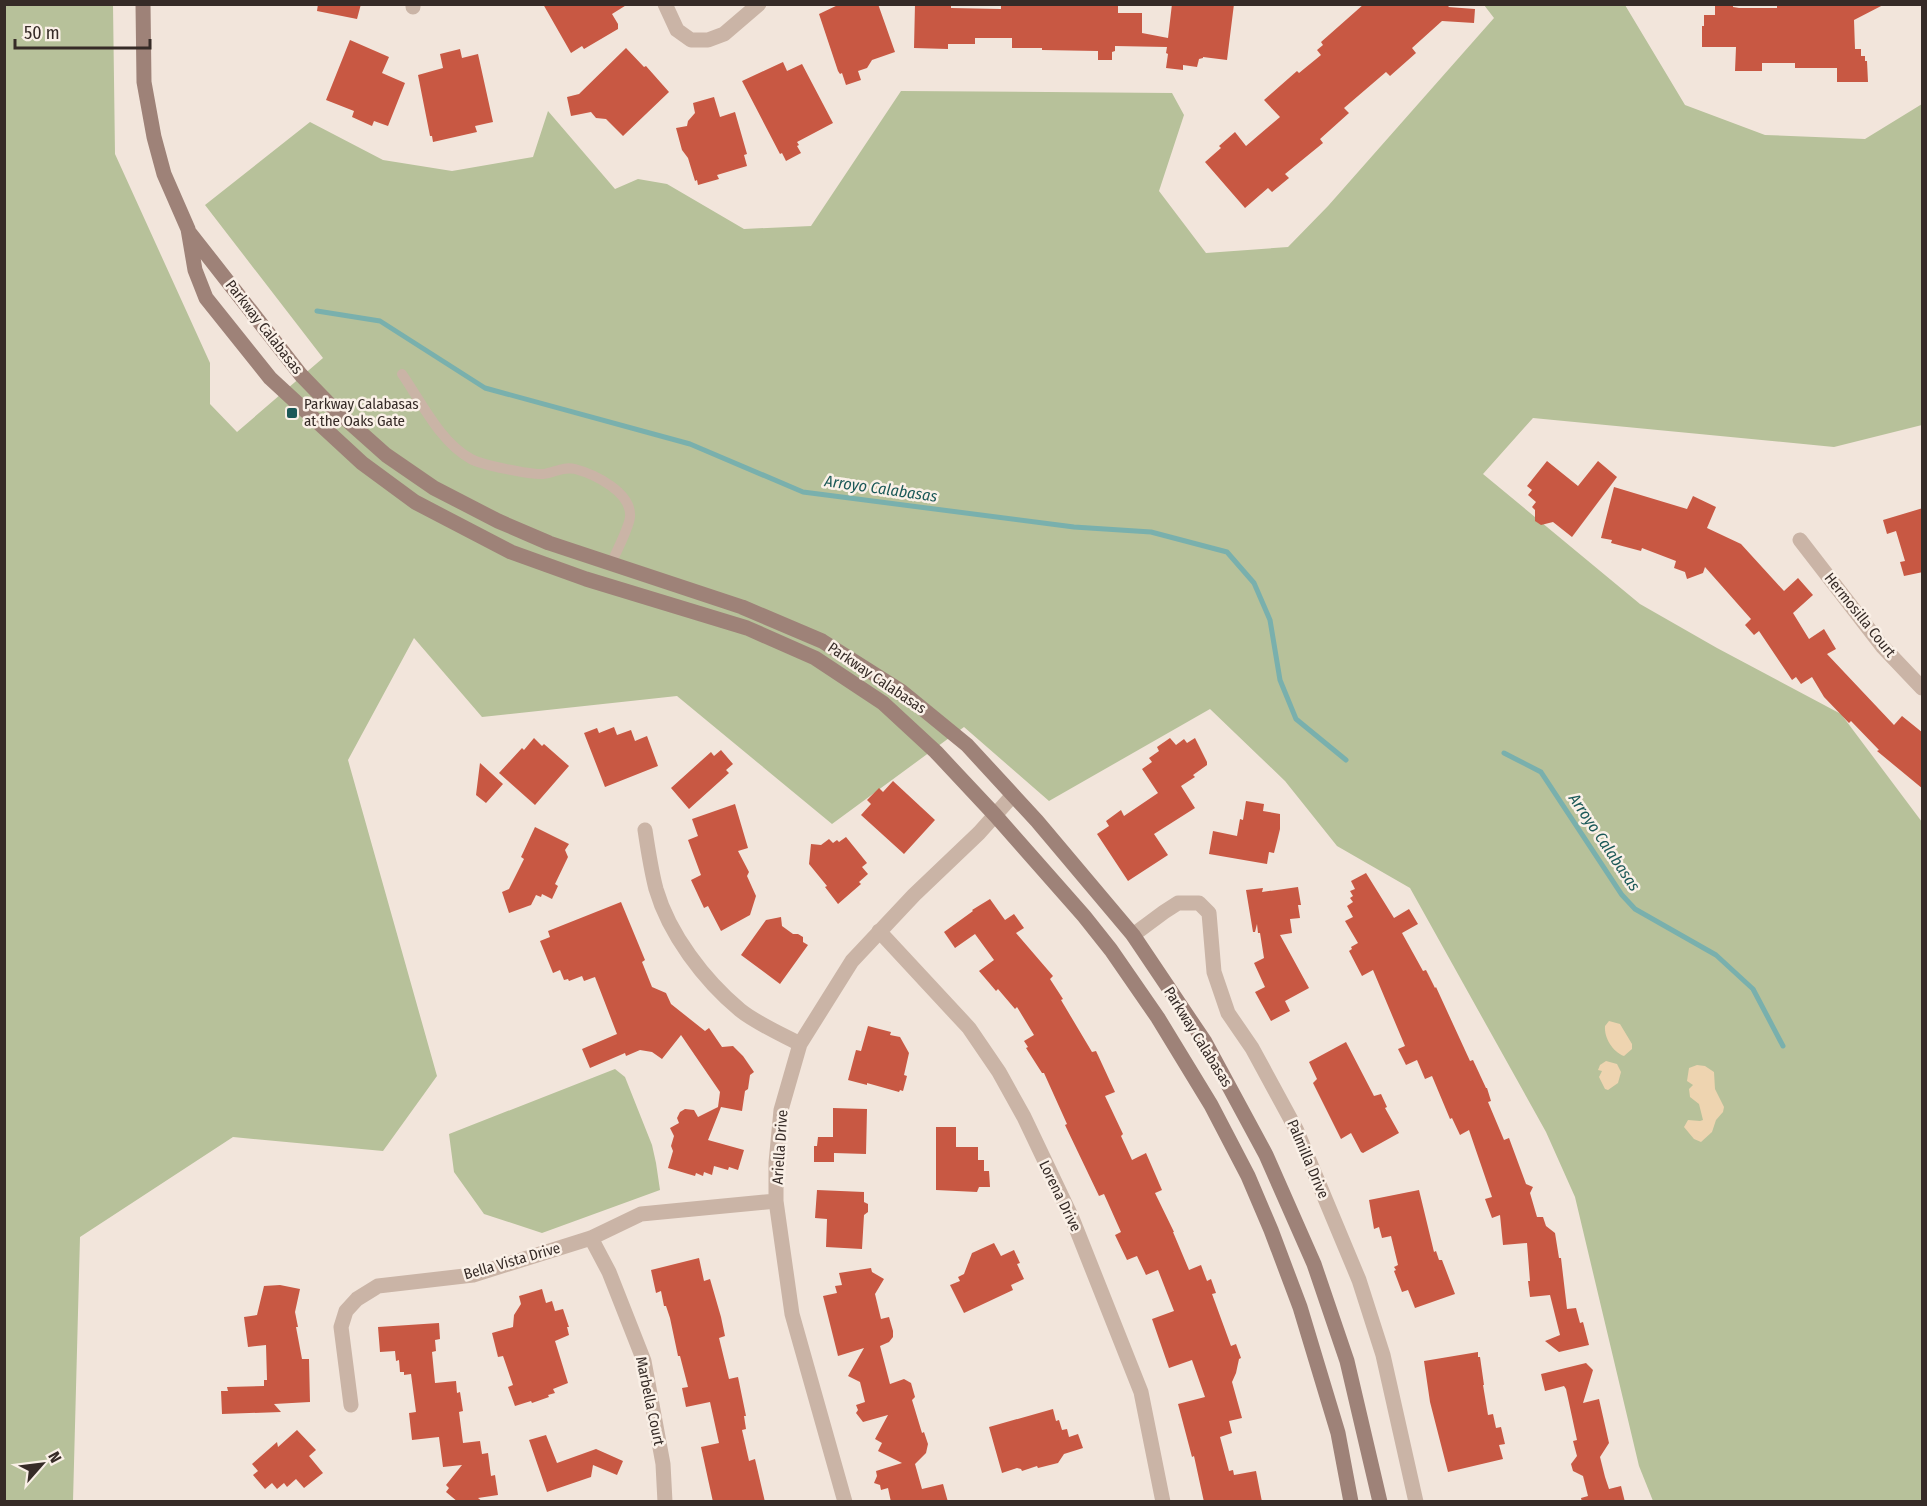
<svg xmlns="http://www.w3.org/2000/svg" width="1927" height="1506" viewBox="0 0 1927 1506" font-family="'Fira Sans Condensed',sans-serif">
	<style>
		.green { fill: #b7c19a }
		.sand { fill: #eed4b0 }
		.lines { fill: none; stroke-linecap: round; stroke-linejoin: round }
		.stream { stroke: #79b0ad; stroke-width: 5 }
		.building { fill: #c85843 }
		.lane { stroke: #cab4a6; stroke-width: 10 }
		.street { stroke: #cab4a6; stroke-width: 15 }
		.secondary { stroke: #9e8278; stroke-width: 15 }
		.poi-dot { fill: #1c5958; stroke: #faf0e7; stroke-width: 2 }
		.labels { text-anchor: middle; stroke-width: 5; stroke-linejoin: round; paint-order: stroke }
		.street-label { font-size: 15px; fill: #362b27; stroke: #faf0e7 }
		.poi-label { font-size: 15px; fill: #362b27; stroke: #faf0e7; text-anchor: start }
		.water-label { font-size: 16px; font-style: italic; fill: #1c5958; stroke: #faf0e7 }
	</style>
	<rect width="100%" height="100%" fill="#f2e5db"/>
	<!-- green -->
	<path class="green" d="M5 5H113L115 154 210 363V404L237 432 323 358 205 205 310 122 383 160 452 171 533 157 548 111 615 189 638 179 667 184 744 229 811 226 901 91 1172 93 1184 115 1159 191 1206 253 1288 247 1328 206 1494 18 1484 5H1625L1685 105 1765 135 1865 139 1922 104V425L1834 447 1533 418 1483 474 1640 604 1717 648 1841 714 1922 822V1501H1653L1639 1466 1575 1197 1546 1132 1410 888 1337 846 1285 781 1210 709 1049 801 964 727 832 824 677 696 482 717 414 638 348 760 437 1076 383 1151 233 1137 80 1237 73 1501 5 1502Z
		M615 1069 625 1077 652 1145 656 1163 660 1190 542 1233 484 1214 454 1172 449 1134Z"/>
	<!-- sand -->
	<path class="sand" d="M1609 1021 1620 1024 1632 1044V1049L1624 1056C1613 1052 1604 1038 1605 1026Z
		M1606 1061 1617 1064 1621 1072 1618 1083 1608 1090 1605 1089 1599 1077 1602 1071 1598 1070 1600 1065Z
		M1697 1065 1705 1066 1714 1072 1715 1089 1724 1107 1723 1112 1716 1120 1712 1132 1701 1142 1694 1139 1684 1127 1688 1120 1700 1121 1703 1120 1699 1104 1690 1097 1689 1089 1693 1085 1687 1081 1689 1068Z"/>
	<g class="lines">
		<!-- stream -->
		<path class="stream" d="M317 311 380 321 485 388 690 444 803 492 1074 527 1151 532 1227 552 1254 583 1270 620 1280 680 1296 719 1346 760
			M1504 753 1541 772 1622 895 1635 909 1716 955 1753 989 1783 1046"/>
	</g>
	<!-- building -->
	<path class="building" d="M318 4H361L357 19 317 11Z
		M543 4H628L612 14 618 24V29L584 49 582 46 571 53Z
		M840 4H878L895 52 872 60 867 68 858 71 861 80 846 85 842 73 840 74 838 71 819 14Z
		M915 4H951V8L1001 9V4H1118V13H1142V33L1168 38 1172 4H1234L1227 60 1203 57V58L1199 59 1197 67 1183 65V70L1166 68 1168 54 1166 53 1167 47 1115 46V51L1112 52V60H1098V51L1042 50V48H1012V38H975V44H948V49L914 48Z
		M1364 4H1451L1448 7 1475 9 1474 23 1442 21 1412 48 1416 53 1390 76 1386 72 1344 108 1349 113 1320 139 1323 143 1285 174 1289 178 1272 192 1268 188 1245 208 1205 162 1221 148 1219 146 1235 132 1246 146 1280 117 1264 100 1297 71 1299 73 1321 55 1317 50 1323 45 1321 42Z
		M1715 4H1733V7L1739 8H1777V4H1885L1854 20 1855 49H1861V56H1865V61H1867L1868 82H1837V68H1795V63H1762V71H1735L1736 47H1702V26H1704V15H1715Z
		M350 40 389 57 382 73 405 83 388 126 374 121 372 126 352 117 354 111 326 100Z
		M626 48 644 67 646 66 669 92 623 136 606 119 596 118 591 112 571 116 567 97 579 94Z
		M460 49 462 58 478 54 493 122 475 126 477 132 433 142 432 136H430L418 75 443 68 440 54Z
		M783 62 787 71 802 64 833 123 797 142 799 145 797 146 801 153 786 161 782 153 780 154 742 81Z
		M714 97 720 117 735 112 747 154 744 155 747 166 717 175 719 179 698 185 697 180 695 181 688 158 682 150 676 128 687 126 688 121 695 113 693 103Z
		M1547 461 1578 486 1598 461 1617 477 1572 537 1553 522 1541 525 1535 521V510L1532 507 1536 502 1528 495 1532 490 1527 486Z
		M1614 487 1687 509 1693 496 1716 507 1707 528 1741 544 1784 591 1798 578 1813 595 1793 613 1809 639 1824 629 1836 649 1827 654 1894 725 1902 716 1923 733V789L1877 751 1879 750 1851 721 1849 723 1824 697 1812 677 1801 684 1796 677 1792 680 1759 631 1754 635 1745 625 1751 619 1705 567 1703 573 1687 579 1685 572 1674 568 1676 561 1642 548 1641 551 1611 543 1612 540 1601 538Z
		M1923 508V572L1904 576 1900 562 1905 561 1896 531 1887 534 1883 520Z
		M614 727 617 735 631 730 635 741 647 736 658 766 605 787 584 733 597 728 599 733Z
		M534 738 542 746 544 744 569 766 535 805 499 773 522 748 524 750Z
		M1170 738 1176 745 1184 739 1187 743 1195 738 1207 762V765L1193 775 1195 777 1181 786 1195 808 1154 834 1168 855 1128 881 1097 834 1109 826 1106 821 1121 810 1124 816 1158 793 1142 769 1152 762 1149 758 1159 751 1157 747Z
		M721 750 733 764 726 770 729 773 689 809 671 788 711 752 714 756Z
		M480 763 503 784 486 803 476 795Z
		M893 781 935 820 904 854 861 815 871 804 867 800 879 788 883 792Z
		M1246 801 1264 804 1263 811 1280 814V829L1274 853 1269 852 1267 864 1209 854 1213 831 1237 836 1240 819 1243 820Z
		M735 804 748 848 738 851 749 872 747 876 756 896 750 915 721 931 708 906 704 908 691 880 701 875 688 840 698 836 692 819Z
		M535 827 569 844 565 850 568 857 555 884 558 886 552 899 542 894 541 897 536 895 531 905 509 913 502 892 509 889 524 859 521 857Z
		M846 837 867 863 862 867 868 874 859 882 861 884 838 904 825 887 827 886 809 864 811 844 821 845 829 839 833 843 837 840 839 842Z
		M1366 873 1394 918 1409 909 1418 924 1402 933 1423 971 1426 970 1435 988 1436 987 1470 1061 1473 1060 1486 1088H1487L1491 1101 1488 1102 1504 1140 1509 1138 1526 1184 1533 1187 1530 1193 1537 1217H1543L1546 1226 1555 1233 1559 1258H1561L1567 1309 1576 1308 1580 1323 1583 1322 1589 1345 1559 1352 1545 1341 1560 1335 1550 1295 1530 1297 1528 1281H1530L1527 1243 1503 1245 1500 1215 1492 1218 1485 1199 1492 1197 1469 1130 1460 1135 1452 1118 1450 1119 1432 1076 1425 1079 1417 1060 1406 1065 1398 1049 1405 1046 1373 970 1362 976 1349 951 1352 949 1351 947 1358 943 1345 921 1353 917 1347 906 1353 902 1350 898 1353 896 1350 891 1355 889 1351 881Z
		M1298 887 1301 905H1298L1300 918 1290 919 1292 933 1280 935 1309 988 1285 1001 1290 1011 1271 1021 1255 992 1265 987 1254 963 1264 958 1260 933H1258L1257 924 1255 932H1253L1246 890 1263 888 1262 892Z
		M990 899 1005 920 1014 914 1024 928 1016 933 1053 976 1050 979 1063 999 1061 1000 1092 1052 1096 1051 1115 1092 1105 1096 1123 1134 1121 1136 1132 1160 1146 1153 1162 1190 1155 1193 1174 1232H1173L1189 1270 1201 1265 1207 1281 1211 1279 1216 1293 1212 1294 1231 1346 1236 1344 1241 1358 1239 1359 1236 1373 1232 1382 1242 1418 1229 1421 1232 1433 1220 1437 1229 1471 1233 1470 1234 1475 1256 1471 1262 1502H1204L1194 1456 1192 1457 1178 1404 1205 1397 1192 1360 1169 1368 1152 1319 1174 1311 1158 1270 1146 1275 1137 1256 1127 1260 1115 1235 1121 1232 1104 1194 1099 1196 1065 1125 1067 1124 1044 1073H1042L1026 1048 1028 1047 1024 1041 1034 1035 1017 1007 1015 1009 998 989 996 991 979 971 994 960 975 934 955 948 944 932 973 911 972 910Z
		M621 902 645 960 642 962 652 987 666 993 671 1004 705 1031 709 1028 722 1047 733 1046 743 1056 754 1072 750 1075 748 1089 745 1091 742 1111 721 1107 708 1140 744 1150 738 1170 729 1167 728 1170 714 1166 712 1175 704 1172 703 1176 696 1173 695 1176 668 1168 673 1151 671 1146 674 1136 670 1128 679 1123 677 1118 680 1112 685 1109 694 1110 698 1117 718 1107 720 1092 681 1035 662 1059 652 1052 640 1050 626 1056 625 1053 590 1068 582 1049 617 1034 595 977 584 981 582 976 569 981 568 979 564 980 560 970 553 973 540 941 550 937 548 931Z
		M781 917 782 926 793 934H798L803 937V942L808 945 780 984 741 955 766 920Z
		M868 1026 891 1032 890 1035 900 1037 909 1053 904 1075 907 1076 903 1091 900 1090 899 1092 867 1083V1085L848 1080 856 1050 861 1051Z
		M1346 1042 1374 1096 1381 1094 1387 1107 1385 1108 1399 1133 1363 1153 1361 1152 1351 1133 1341 1139 1313 1083 1317 1079 1309 1062Z
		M833 1108 867 1109 866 1154 834 1153V1162H814V1146H817L818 1137H833Z
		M936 1127H956V1147H978V1160H984V1171H989L990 1187H979L977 1192 936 1190Z
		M817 1190 864 1192V1202L868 1204V1212L864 1215 862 1249 826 1247 827 1219 815 1218Z
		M1419 1190 1434 1252 1436 1251 1439 1260H1442L1455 1294 1415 1308 1408 1290 1402 1292 1394 1271 1396 1270 1394 1267 1398 1265 1391 1236 1382 1238 1379 1227 1374 1229 1369 1200Z
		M994 1243 1001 1256 1014 1250 1020 1263 1017 1264 1024 1279 1011 1285 1013 1290 964 1313 950 1285 960 1281 958 1277 964 1274 972 1253Z
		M699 1258 704 1281 710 1279 721 1317 725 1336 719 1338 729 1379 738 1377 746 1416H744L746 1429 742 1430 749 1461 755 1459 765 1502H713L701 1447 719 1443 710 1402 686 1407 682 1388 688 1387 680 1356H678L670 1318 666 1306H664L661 1291 656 1293 651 1270Z
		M871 1268 872 1272 884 1279 875 1294 881 1319 889 1317 893 1331V1337L889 1342 880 1346 890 1384 904 1379 911 1383 915 1397 912 1400 922 1433 924 1432 928 1444 926 1453 915 1464 922 1489 943 1484 948 1502H891L888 1488 881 1490 880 1485 874 1483 877 1476 876 1471 902 1463 878 1451 882 1443 875 1439 888 1415 863 1422 856 1413 858 1410 856 1405 865 1402 860 1382 848 1376 864 1348 838 1356 823 1296 837 1293 835 1286 842 1285 839 1273Z
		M280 1285 300 1289 295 1312 298 1327H296L302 1359H309L310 1402 274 1404 281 1412 222 1414 221 1391H228L227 1387 264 1386V1380H267L266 1345 248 1347 244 1317 257 1315 264 1286Z
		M542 1289 546 1303 552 1301 555 1311 563 1309 569 1327H567L569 1335 555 1341 568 1383 553 1389 555 1393 548 1395 549 1397 532 1403 531 1401 515 1406 508 1387 513 1385 503 1356 498 1357 492 1333 513 1327 514 1315 521 1304 519 1296Z
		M439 1323 440 1339 435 1340 436 1351 432 1352 435 1383 456 1381 457 1393 460 1392 463 1411 459 1412 463 1443 480 1441 482 1454 488 1453 491 1476 495 1475 498 1495 478 1498 483 1502H458L446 1492 449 1488 446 1485 462 1465 443 1467 439 1437 412 1440 409 1413 416 1412 411 1374 404 1375V1372H400L399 1360 396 1361 395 1351 380 1352 378 1327Z
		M1478 1352V1357H1480L1484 1385H1483L1488 1415 1493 1414 1496 1428 1501 1427 1505 1444 1499 1445 1503 1459 1448 1472 1430 1402 1424 1361Z
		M1586 1363 1593 1370 1583 1403 1599 1399 1609 1443 1600 1457 1605 1477 1609 1489 1621 1486 1625 1502H1582L1581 1498 1588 1496 1583 1476 1573 1471 1571 1464 1577 1456 1573 1441 1577 1440 1566 1389 1564 1386 1545 1391 1541 1374Z
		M1053 1409 1056 1421 1059 1420 1062 1430 1067 1429 1069 1437 1078 1434 1083 1448 1064 1454 1058 1463 1038 1468 1037 1466 1022 1471 1021 1469 1017 1468 1002 1473 989 1427Z
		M297 1430 316 1450 309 1456 323 1473 304 1488 296 1479 287 1487 284 1483 277 1489 272 1483 265 1489 253 1475 258 1471 252 1464 277 1442 278 1447Z
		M546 1435 557 1463 596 1449 623 1461 617 1475 593 1465 591 1477 547 1492 529 1440Z"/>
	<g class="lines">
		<!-- lane -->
		<path class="lane" d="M402 374C422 403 440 442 471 459 482 465 531 475 543 474 555 473 562 466 575 469 594 474 632 492 630 517 629 528 616 552 611 564"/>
		<!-- street -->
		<path class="street" d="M413 4V7
			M665 4 677 30 691 40H708L724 34 759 4
			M1800 540 1882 646 1922 688
			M645 830C648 850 651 870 656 889 669 934 704 980 740 1010 756 1023 781 1034 800 1044
			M879 931 969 1028 999 1072 1024 1117 1072 1218 1141 1392 1163 1502
			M1133 935 1164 912 1178 903H1199L1209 913 1214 972 1228 1013 1252 1048 1296 1129 1359 1280 1383 1355 1416 1502
			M591 1238 609 1272 644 1361 663 1464 665 1502
			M351 1405 341 1327 346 1311 357 1299 378 1286 473 1275 591 1238 641 1214 776 1201
			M845 1502 792 1314 776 1201V1163L781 1110 800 1044 852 961 914 895 979 833 1013 795"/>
		<!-- secondary -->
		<path class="secondary" d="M143 4 144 82 154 137 164 174 188 229 195 270 206 298 270 378 362 463 415 502 511 552 586 579 747 628 815 658 883 703 936 752 995 815 1084 916 1111 950 1158 1018 1211 1105 1248 1176 1271 1230 1300 1307 1338 1433 1351 1502
			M189 232 301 375 331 406 386 455 434 488 498 521 549 543 742 607 822 641 901 691 967 745 1037 821 1133 935 1205 1042 1266 1155 1314 1264 1347 1361 1380 1502"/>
	</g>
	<!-- markers -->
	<rect class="poi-dot" x="286" y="407" width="12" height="12" rx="3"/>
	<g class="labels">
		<!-- street labels -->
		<g class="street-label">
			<text transform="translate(264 327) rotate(52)" y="5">Parkway Calabasas</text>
			<text transform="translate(1860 615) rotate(51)" y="5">Hermosilla Court</text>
			<text transform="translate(877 678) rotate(34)" y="5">Parkway Calabasas</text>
			<text transform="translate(1198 1037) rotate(58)" y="5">Parkway Calabasas</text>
			<text transform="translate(780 1147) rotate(-86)" y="5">Ariella Drive</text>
			<text transform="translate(1308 1159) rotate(67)" y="5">Palmilla Drive</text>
			<text transform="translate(1060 1196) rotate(64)" y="5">Lorena Drive</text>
			<text transform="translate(512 1261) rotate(-16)" y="5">Bella Vista Drive</text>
			<text transform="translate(650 1401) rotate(78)" y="5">Marbella Court</text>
		</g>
		<!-- poi labels -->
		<g class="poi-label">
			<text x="304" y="409">Parkway Calabasas<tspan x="304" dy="17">at the Oaks Gate</tspan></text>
		</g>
		<!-- water labels -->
		<g class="water-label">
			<text transform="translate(881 488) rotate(8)" y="6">Arroyo Calabasas</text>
			<text transform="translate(1605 842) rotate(56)" y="6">Arroyo Calabasas</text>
		</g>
	</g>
	<!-- border -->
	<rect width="1927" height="1506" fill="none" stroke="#362b27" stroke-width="12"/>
	<!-- north arrow -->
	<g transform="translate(42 1464) rotate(62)" stroke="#faf0e7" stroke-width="4.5" paint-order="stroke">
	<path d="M0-4.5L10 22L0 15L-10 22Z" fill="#362b27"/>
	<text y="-9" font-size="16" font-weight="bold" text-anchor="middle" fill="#362b27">N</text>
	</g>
	<!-- scale -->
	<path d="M15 39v9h135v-9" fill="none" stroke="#362b27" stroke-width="3"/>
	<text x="24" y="39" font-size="18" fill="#362b27" stroke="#faf0e7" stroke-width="4.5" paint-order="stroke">50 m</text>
</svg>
